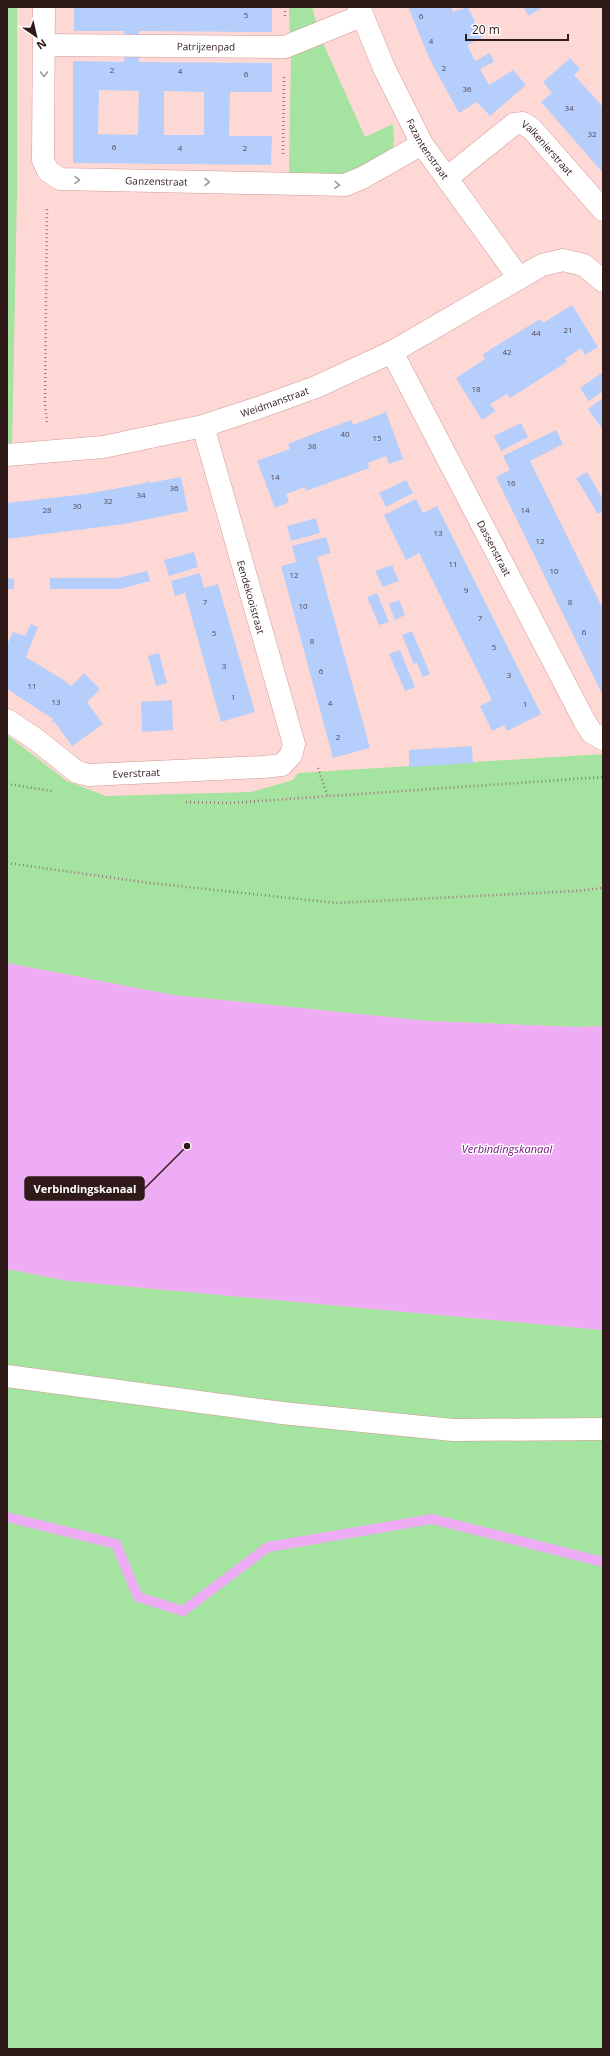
<svg xmlns="http://www.w3.org/2000/svg" width="610" height="2056" viewBox="0 0 610 2056" font-family="'Open Sans',sans-serif">
	<style>
		.green { fill: #a5e3a0 }
		.water { fill: #edacf4 }
		.lines { fill: none; stroke-linecap: round; stroke-linejoin: round }
		.stream { stroke: #edacf4; stroke-width: 10 }
		.building { fill: #b5cefc; fill-rule: evenodd }
		.minor-casing { stroke: #d39995; stroke-width: 23 }
		.path { stroke: #987a78; stroke-width: 2.5; stroke-dasharray: 1 3; stroke-linecap: butt }
		.minor { stroke: #fff; stroke-width: 22 }
		.oneway { stroke: #a29898 }
		.labels { text-anchor: middle; stroke-width: 3; stroke-linejoin: round; paint-order: stroke }
		.number-label { font-size: 8px; fill: #514752 }
		.street-label { font-size: 10px; fill: #301a19; stroke: #fff }
		.water-label { font-size: 11px; font-style: italic; fill: #751081; stroke: #fff }
		.leader { fill: none; stroke: #301a19; stroke-width: 1.5 }
		.callout-dot { fill: #301a19; stroke: #fff; stroke-width: 1.5 }
		.callout { fill: #301a19; stroke: #301a19; stroke-width: 1.5 }
		.callout-label { font-size: 11px; text-anchor: middle; font-weight: bold; fill: #fff }
	</style>
	<rect width="100%" height="100%" fill="#fed8d5"/>
	<!-- green -->
	<path class="green" d="M7 7H17V192L12 451H7Z
		M289 7H312L318 29 290 38Z
		M322 41 365 137 393 124 394 141 392 153 350 174 289 175 291 52Z
		M7 735 67 781 106 796 251 792 293 780 298 773 603 754V1026L578 1027 427 1021 173 995 7 963Z
		M7 1269 69 1281 603 1330V2049H7Z"/>
	<!-- water -->
	<path class="water" d="M7 963 173 995 427 1021 578 1027 603 1026V1330L69 1281 7 1269Z"/>
	<g class="lines">
		<!-- stream -->
		<path class="stream" d="M7 1517 116 1544 138 1597 183 1611 268 1547 432 1519 603 1562"/>
	</g>
	<!-- building -->
	<path class="building" d="M74 7H272V32L139 31V40H124V31H74Z
		M408 7H451L453 12 468 7 482 38 467 45 475 61 490 53 494 62 480 69 489 85 513 70 526 85 490 116 477 102 459 113 431 62Z
		M524 7H543L528 16Z
		M124 53H139V62L272 63V92H230L229 136H272L271 165 73 163V61L124 62ZM99 90 139 91 138 135 98 134ZM164 91 204 92V135H164Z
		M570 58 580 69 574 75 603 107V173L541 102 552 93 543 82Z
		M572 305 598 347 585 355 581 348 565 359 567 362 510 398 507 394 490 404 495 411 482 420 456 378 485 359 483 354 540 319 543 323Z
		M603 372V391L589 401 580 388Z
		M603 398V430L588 409Z
		M386 412 403 459 389 464 386 456 368 463 369 468 306 491 305 487 286 494 289 502 275 508 257 461 290 449 288 444 321 431 351 420 353 425Z
		M521 423 528 437 501 451 494 436Z
		M556 430 563 444 530 461 603 609V696L496 477 510 470 503 456Z
		M587 472 603 499V511L598 514 576 478Z
		M181 477 188 511 124 524 7 539V503L86 494 146 483 148 480 149 483Z
		M406 480 413 493 386 507 379 493Z
		M416 499 423 513 437 506 541 714 507 731 504 725 492 731 480 706 492 700 419 553 406 560 384 515Z
		M316 518 320 533 291 541 287 526Z
		M326 537 331 553 317 557 370 748 333 758 281 566 296 562 292 546Z
		M194 552 198 567 169 576 164 560Z
		M392 565 399 581 383 587 375 571Z
		M147 571 150 581 120 589H50V578H117Z
		M200 573 204 588 218 584 255 712 221 722 185 593 175 596 171 581Z
		M7 578 14 579V589H7Z
		M377 593 389 622 379 625 367 597Z
		M399 600 405 615 395 620 389 604Z
		M31 624 38 627 26 657 65 681 71 686 84 673 100 689 87 702 103 724 72 746 54 721 52 723 51 722 53 719 7 689V645L13 632 25 636Z
		M412 631 430 674 423 677 417 663 414 664 402 635Z
		M400 650 415 687 405 691 389 654Z
		M159 653 167 683 156 686 148 656Z
		M172 700 173 730 142 732 141 702Z
		M472 746 473 763 409 767V750Z"/>
	<g class="lines">
		<!-- minor casing -->
		<g class="minor-casing">
			<g id="minor">
				<path id="s1" d="M44 7 43 160 48 171 60 179 345 185 362 178 422 144"/>
				<path id="s2" d="M359 7 384 68 422 144 519 278"/>
				<path id="s3" d="M45 45 285 47 361 16"/>
				<path id="s4" d="M447 178 514 124 523 123 532 129 603 210"/>
				<path id="s5" d="M392 352 585 722 592 733 603 739"/>
				<path id="s6" d="M7 455 103 447 203 426 258 408 316 387 392 352 542 265 563 260 584 265 603 281"/>
				<path id="s7" d="M7 720 34 738 77 772 89 775 263 767 282 765 291 755 294 744 203 426"/>
				<path d="M7 1376 282 1413 453 1430 603 1429"/>
			</g>
		</g>
		<!-- path -->
		<path class="path" d="M285 7V16
			M283 154 284 75
			M47 422 45 404 47 206
			M318 768 328 797
			M7 784 52 791
			M186 802 231 803 603 777
			M7 863 150 883 337 903 576 891 603 888"/>
		<!-- minor -->
		<use href="#minor" class="minor"/>
	</g>
	<!-- one-way arrows -->
	<defs><path id="oneway-chevron" d="M-2-3.5L2.5 0L-2 3.5" fill="none" stroke-width="1.6" stroke-linecap="round" stroke-linejoin="round"/></defs>
	<g class="oneway">
		<use href="#oneway-chevron" transform="translate(44 74) rotate(91)"/>
		<use href="#oneway-chevron" transform="translate(77 180) rotate(1)"/>
		<use href="#oneway-chevron" transform="translate(207 182) rotate(1)"/>
		<use href="#oneway-chevron" transform="translate(337 185) rotate(1)"/>
	</g>
	<g class="labels">
		<!-- number labels -->
		<g class="number-label">
			<text x="246" y="18">5</text>
			<text x="421" y="19">6</text>
			<text x="431" y="44">4</text>
			<text x="444" y="71">2</text>
			<text x="112" y="73">2</text>
			<text x="180" y="74">4</text>
			<text x="246" y="77">6</text>
			<text x="467" y="92">36</text>
			<text x="569" y="111">34</text>
			<text x="592" y="137">32</text>
			<text x="114" y="150">6</text>
			<text x="180" y="151">4</text>
			<text x="245" y="151">2</text>
			<text x="568" y="333">21</text>
			<text x="536" y="336">44</text>
			<text x="507" y="355">42</text>
			<text x="476" y="392">18</text>
			<text x="345" y="437">40</text>
			<text x="377" y="441">15</text>
			<text x="312" y="449">38</text>
			<text x="275" y="480">14</text>
			<text x="511" y="486">16</text>
			<text x="174" y="491">36</text>
			<text x="141" y="498">34</text>
			<text x="108" y="504">32</text>
			<text x="77" y="509">30</text>
			<text x="47" y="513">28</text>
			<text x="525" y="513">14</text>
			<text x="438" y="536">13</text>
			<text x="540" y="544">12</text>
			<text x="453" y="567">11</text>
			<text x="554" y="574">10</text>
			<text x="294" y="578">12</text>
			<text x="466" y="593">9</text>
			<text x="205" y="605">7</text>
			<text x="570" y="605">8</text>
			<text x="303" y="609">10</text>
			<text x="480" y="621">7</text>
			<text x="584" y="635">6</text>
			<text x="214" y="636">5</text>
			<text x="312" y="644">8</text>
			<text x="494" y="650">5</text>
			<text x="224" y="669">3</text>
			<text x="321" y="674">6</text>
			<text x="509" y="678">3</text>
			<text x="32" y="689">11</text>
			<text x="233" y="700">1</text>
			<text x="56" y="705">13</text>
			<text x="330" y="706">4</text>
			<text x="525" y="707">1</text>
			<text x="338" y="740">2</text>
		</g>
		<!-- street labels -->
		<g class="street-label">
			<text dy="4" stroke="none"><textPath href="#s3" startOffset="161">Patrijzenpad</textPath></text>
			<text dy="4" stroke="none"><textPath href="#s2" startOffset="158">Fazantenstraat</textPath></text>
			<text dy="4" stroke="none"><textPath href="#s4" startOffset="130">Valkenierstraat</textPath></text>
			<text dy="4" stroke="none"><textPath href="#s1" startOffset="276">Ganzenstraat</textPath></text>
			<text dy="4" stroke="none"><textPath href="#s6" startOffset="274">Weidmanstraat</textPath></text>
			<text dy="4" stroke="none"><textPath href="#s5" startOffset="221">Dassenstraat</textPath></text>
			<text transform="translate(251 597) rotate(74)" y="4">Eendekooistraat</text>
			<text dy="4" stroke="none"><textPath href="#s7" startOffset="147">Everstraat</textPath></text>
		</g>
		<!-- water labels -->
		<g class="water-label">
			<text x="507" y="1153">Verbindingskanaal</text>
		</g>
	</g>
	<!-- callouts -->
	<path class="leader" d="M187 1146L144 1189"/>
	<circle class="callout-dot" cx="187" cy="1146" r="4"/>
	<rect class="callout" x="25" y="1177" width="119" height="23" rx="4"/>
	<g class="callout-label">
		<text x="85" y="1193">Verbindingskanaal</text>
	</g>
	<!-- border -->
	<rect width="610" height="2056" fill="none" stroke="#301a19" stroke-width="16"/>
	<!-- north arrow -->
	<g transform="translate(36 36) rotate(146)" stroke="#ffffff" stroke-width="3" paint-order="stroke">
	<path d="M0-3L7 15L0 10L-7 15Z" fill="#301a19"/>
	<text y="-6" font-size="11" font-weight="bold" text-anchor="middle" fill="#301a19">N</text>
	</g>
	<!-- scale -->
	<path d="M466 34v6h102v-6" fill="none" stroke="#301a19" stroke-width="2"/>
	<text x="472" y="34" font-size="12" fill="#301a19" stroke="#ffffff" stroke-width="3" paint-order="stroke">20 m</text>
</svg>
